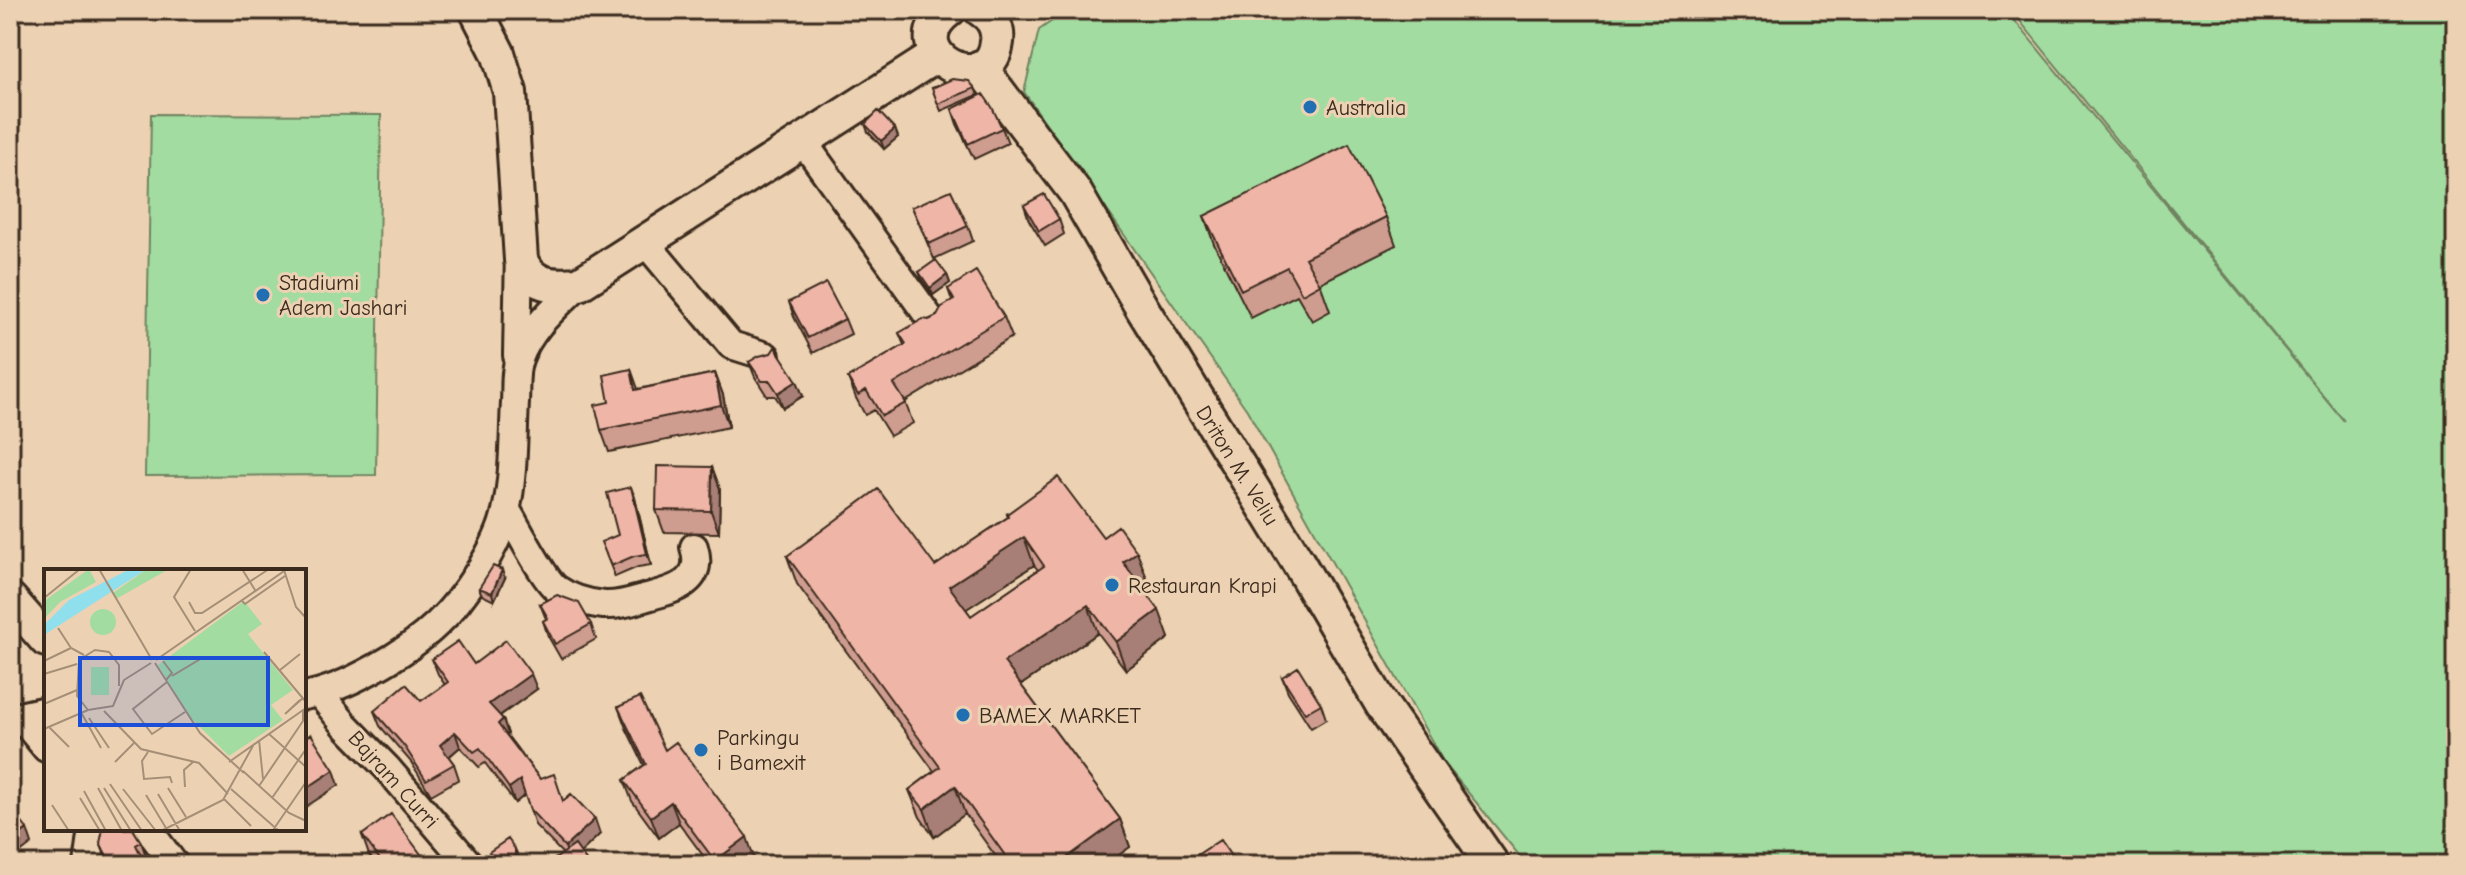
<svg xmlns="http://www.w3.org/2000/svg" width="2466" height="875" viewBox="0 0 2466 875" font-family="'Comic Neue',sans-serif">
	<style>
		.green { fill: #a3dca1; stroke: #6f8360; stroke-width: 2 }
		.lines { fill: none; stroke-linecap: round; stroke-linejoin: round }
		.minor-casing { stroke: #3b2a1e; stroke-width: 32 }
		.tertiary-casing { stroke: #3b2a1e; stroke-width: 38 }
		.minor { stroke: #ecd2b3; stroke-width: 26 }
		.tertiary { stroke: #ecd2b3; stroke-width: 32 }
		.wall { fill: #ce9d90; stroke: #3b2a1e; stroke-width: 2; fill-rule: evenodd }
		.shaded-wall { fill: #a77f76; stroke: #3b2a1e; stroke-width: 2 }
		.building { fill: #efb6a8; stroke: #3b2a1e; stroke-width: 2; fill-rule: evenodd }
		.poi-dot { fill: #1f6fb2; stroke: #ecd2b3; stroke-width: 3 }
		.labels { text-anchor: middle; stroke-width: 6; stroke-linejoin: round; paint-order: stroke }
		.poi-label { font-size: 22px; fill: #3b2a1e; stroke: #ecd2b3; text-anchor: start }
		.street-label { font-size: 22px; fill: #3b2a1e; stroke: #ecd2b3 }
		.inset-road { fill: none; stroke: #a58f77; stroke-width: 2 }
		.view { fill: #1d4ed8; fill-opacity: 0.15; stroke: #1d4ed8; stroke-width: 4 }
		.inset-edge { fill: none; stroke: #3b2a1e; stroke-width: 4 }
	</style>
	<rect width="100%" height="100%" fill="#ecd2b3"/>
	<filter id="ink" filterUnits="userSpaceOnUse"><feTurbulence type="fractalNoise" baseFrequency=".0125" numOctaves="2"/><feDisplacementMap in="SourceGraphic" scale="16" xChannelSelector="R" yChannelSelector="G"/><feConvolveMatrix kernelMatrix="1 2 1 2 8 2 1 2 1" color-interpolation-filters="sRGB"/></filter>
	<g filter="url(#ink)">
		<!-- green -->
		<path class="green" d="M1068 10H2006L2344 421 2011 10H2456V865H1527L1444 763 1247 410 1024 92 1039 30Z
			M151 114 381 115 376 475 145 476Z"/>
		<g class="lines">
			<!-- minor casing -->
			<g class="minor-casing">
				<path id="minor" d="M802 140 934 324
					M645 242 731 345 766 356
					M517 355 519 250
					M507 510C516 526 545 581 557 589 571 599 587 603 604 605 619 606 633 601 647 597 673 590 705 583 694 547
					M319 693 345 725 387 768 470 865
					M304 696C345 689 407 653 437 624 463 600 499 546 506 511 514 476 513 438 515 402 516 388 514 372 519 359 530 328 556 307 579 284
					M22 719 46 748
					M148 829 175 865
					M88 865 93 829"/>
			</g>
			<!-- tertiary casing -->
			<g class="tertiary-casing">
				<path id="tertiary" d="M476 10 498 53 510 92 521 260C532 287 554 286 579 284L937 55
					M949 10C893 52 990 103 997 42 999 28 992 17 981 10
					M980 67 1075 192 1142 308 1298 562 1382 705 1493 865
					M10 599 46 640
					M10 721 46 713"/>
			</g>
			<!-- minor -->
			<use href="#minor" class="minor"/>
			<!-- tertiary -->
			<use href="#tertiary" class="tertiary"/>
		</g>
		<!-- wall -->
		<path class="wall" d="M932 88H975L978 95 941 111Z
			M952 109 1002 128 1008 143 974 159 957 124Z
			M865 124 895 129 898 137 884 149 868 132Z
			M1024 205 1059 219 1064 234 1045 246 1029 220Z
			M912 207 968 226 973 241 934 259Z
			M1204 216 1386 217 1396 245 1320 283 1330 311 1312 321 1297 295 1251 318 1214 244Z
			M919 272 947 275 950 283 933 295 922 280Z
			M948 289 1004 317 1012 337 905 402 913 423 890 436 874 410 865 415 856 398 848 378 904 345 899 333 937 316 952 301Z
			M789 302 845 319 851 334 813 353 794 317Z
			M749 362 797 381 803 396 783 408 775 396H767L755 377Z
			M631 369 638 389 715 373 723 395 729 427 609 452 601 430 609 402Z
			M712 467 720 489 719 533 664 532 656 510Z
			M635 498 651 565 638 567 615 577 606 554 618 535Z
			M1007 514 1103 537 1137 552 1147 579 1140 585 1169 638 1126 670 1098 633 1021 685 1120 819 1130 847 1105 865H1002L965 814 934 837 920 817 909 790 934 771 797 584 787 556 935 566 1008 517ZM1034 565 1038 570 971 616 966 609Z
			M505 578 494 601 482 595 479 588Z
			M540 604 591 624 596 639 561 659 548 636 543 621 546 619Z
			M432 659 474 664 537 689 500 716 503 719 508 734 507 735 540 779 600 834 580 853 589 865H554L552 861 563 854 535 825 525 795 515 803 485 763 479 767 460 747 449 757 454 764 459 779 431 795 411 762 380 726 374 711 421 701 445 685 438 674Z
			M1282 677 1321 704 1326 719 1311 728 1288 692Z
			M618 707 665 750 754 858 745 865H710L679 823 659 838 632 801 624 780 644 765 626 728Z
			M362 835 429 865H377L369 855Z
			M141 842 146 856 142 858 146 865H109L100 843Z"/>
		<!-- shaded-wall -->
		<path class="shaded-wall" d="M758 10H770L761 17Z
			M895 129 898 137 884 149 881 141Z
			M947 275 950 283 933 295 930 288Z
			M715 373 723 395 729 427 721 405Z
			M797 381 803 396 783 408 778 393Z
			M712 467 720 489 719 533 711 511Z
			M631 487 635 498 651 565 647 554Z
			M1024 537 1034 565 959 614 949 586Z
			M1137 552 1147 579 1133 590 1123 562Z
			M502 570 505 578 494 601 492 593Z
			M1088 605 1098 633 1015 689 1004 662Z
			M1159 610 1169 638 1126 670 1116 642Z
			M531 674 537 689 495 719 489 704Z
			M503 719 508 734 503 739 498 724Z
			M455 732 460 747 445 760 440 745Z
			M334 770 339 785 304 808V790Z
			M520 780 525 795 515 803 509 788Z
			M955 786 965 814 934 837 924 809Z
			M671 802 679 823 659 838 651 817Z
			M595 819 600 834 571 862 565 847Z
			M1120 819 1130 847 1105 865H1057Z
			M27 829 32 844 10 861V842Z
			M747 837 754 858 745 865H716L715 861Z
			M515 849 518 856V864L516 865H503Z"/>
		<!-- building -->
		<path class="building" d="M952 79 969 81 975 88 938 104 932 88Z
			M983 94 992 107 1002 128 968 144 952 109Z
			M878 111 895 129 881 141 865 124Z
			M1349 144 1386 217 1305 258 1320 284 1302 294 1287 267 1241 290 1204 216Z
			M951 190 968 226 929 244 912 207Z
			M1044 194 1059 219 1039 231 1024 205Z
			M936 260 947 275 930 288 919 272Z
			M976 271 1004 317 894 384 906 403 882 416 866 390 858 395 848 378 906 344 899 333 923 319 929 320 937 316 942 307 954 300 948 289Z
			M826 283 845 319 808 338 789 302Z
			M775 347 797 381 778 393 770 381H762L749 362 759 356 771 353Z
			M631 369 635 390 715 373 721 405 601 430 595 405 609 402 604 375Z
			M657 466 712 467 711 511 656 510Z
			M1058 477 1103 537 1118 526 1137 552 1123 562 1159 610 1116 642 1088 605 1004 662 1120 819 1057 865H1012L955 786 924 809 909 790 940 767 787 556 878 489 935 566 1008 517 1007 514ZM1024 537 1044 566 971 616 949 586Z
			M631 487 647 554 634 556 611 566 601 542 618 535 607 493Z
			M493 566 502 570 492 593 479 588Z
			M557 595 579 603 591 624 555 644 543 621 548 618 540 604Z
			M506 640 531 674 489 704 503 719 498 724 540 779 554 774 563 801 571 794 595 819 565 847 530 810 520 780 509 788 480 748 474 752 455 732 440 745 454 764 426 780 405 747 374 711 406 684 421 701 448 682 432 659 458 641 474 664Z
			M1298 667 1321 704 1305 713 1282 677Z
			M640 697 665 750 676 742 747 837 715 861 671 802 651 817 624 780 646 764 618 707Z
			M311 734 334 770 304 790V739Z
			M10 807 27 829 10 842Z
			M391 814 429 865H384L362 835Z
			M103 829H133L141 842 136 845 146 865H112L100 843Z
			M508 839 515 849V856L503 865H499L489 852Z
			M1220 840 1237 865H1182Z
			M575 845 589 865H555L552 861Z"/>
	</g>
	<!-- markers -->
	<g class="poi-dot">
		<circle cx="1310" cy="107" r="8"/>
		<circle cx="263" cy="295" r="8"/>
		<circle cx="1112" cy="585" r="8"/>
		<circle cx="963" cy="715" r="8"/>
		<circle cx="701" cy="750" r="8"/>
	</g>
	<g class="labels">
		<!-- poi labels -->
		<g class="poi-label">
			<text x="1326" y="115">Australia</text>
			<text x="279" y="290">Stadiumi<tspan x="279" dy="25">Adem Jashari</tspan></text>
			<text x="1128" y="593">Restauran Krapi</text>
			<text x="979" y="723">BAMEX MARKET</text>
			<text x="717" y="745">Parkingu<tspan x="717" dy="25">i Bamexit</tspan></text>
		</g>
		<!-- street labels -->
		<g class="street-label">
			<text transform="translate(1238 465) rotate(58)" y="8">Driton M. Veliu</text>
			<text transform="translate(394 779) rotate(48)" y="8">Bajram Curri</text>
		</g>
	</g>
	<!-- overview -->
	<g transform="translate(44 569)">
		<rect width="262" height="262" fill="#ecd2b3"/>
		<path d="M45 0 52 13 16 33 0 50V32ZM103 0H125L72 30 69 24ZM200 32 218 55 204 65 249 121 227 136 239 151 185 187 146 148 114 96ZM46 53a13 13 0 1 1 26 0a13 13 0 1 1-26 0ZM47 98H65V126H47Z" fill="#a3dca1"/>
		<path d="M86 0H103L0 66V56L25 31Z" fill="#90dfed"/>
		<path class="inset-road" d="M55 0 108 91M147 0 130 28 151 62M198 0 211 21M240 1 252 38 262 49M0 29 36 0M197 31 201 35 241 7M145 33 151 44H158L225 0M14 59 27 79 40 86M220 83 262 133M112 91 243 0M0 92 27 79M119 92 128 104 122 111M111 94 156 164 200 204M236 101 256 85M0 105 33 95M128 107 158 89M80 111 107 94M123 113 89 140 108 165 141 143M75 117V96L65 83 51 81 35 91 33 127 44 141 69 137 80 111M256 131 241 145 259 129M0 135 33 121M60 142 97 180 155 194 184 225M38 145 57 179M45 149 65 179M5 158 25 178M0 160 44 141M225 165 262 198M215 171 219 210M104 183 98 192 100 210 126 208 128 214M71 193 90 174M185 193 262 139M199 202 245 244 262 252M66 215 98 262M215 217 259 152V141M141 218 140 201 149 193M54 219 78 262M60 219 87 262M124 219 142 248M79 220 112 262M187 220 235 262M40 222 62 262M114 225 136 262M102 226 122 259M36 229 56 262M228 229 262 180M180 230 207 257M8 236 25 262M229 261 262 213M117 262 179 231 210 175"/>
		<path class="view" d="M36 89H224V156H36Z"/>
		<rect width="262" height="262" class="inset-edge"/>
	</g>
	<!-- margin -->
	<rect width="2466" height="875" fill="none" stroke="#ecd2b3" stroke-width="40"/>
	<rect x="20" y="20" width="2426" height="835" fill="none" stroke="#3b2a1e" stroke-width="3" filter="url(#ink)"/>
</svg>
